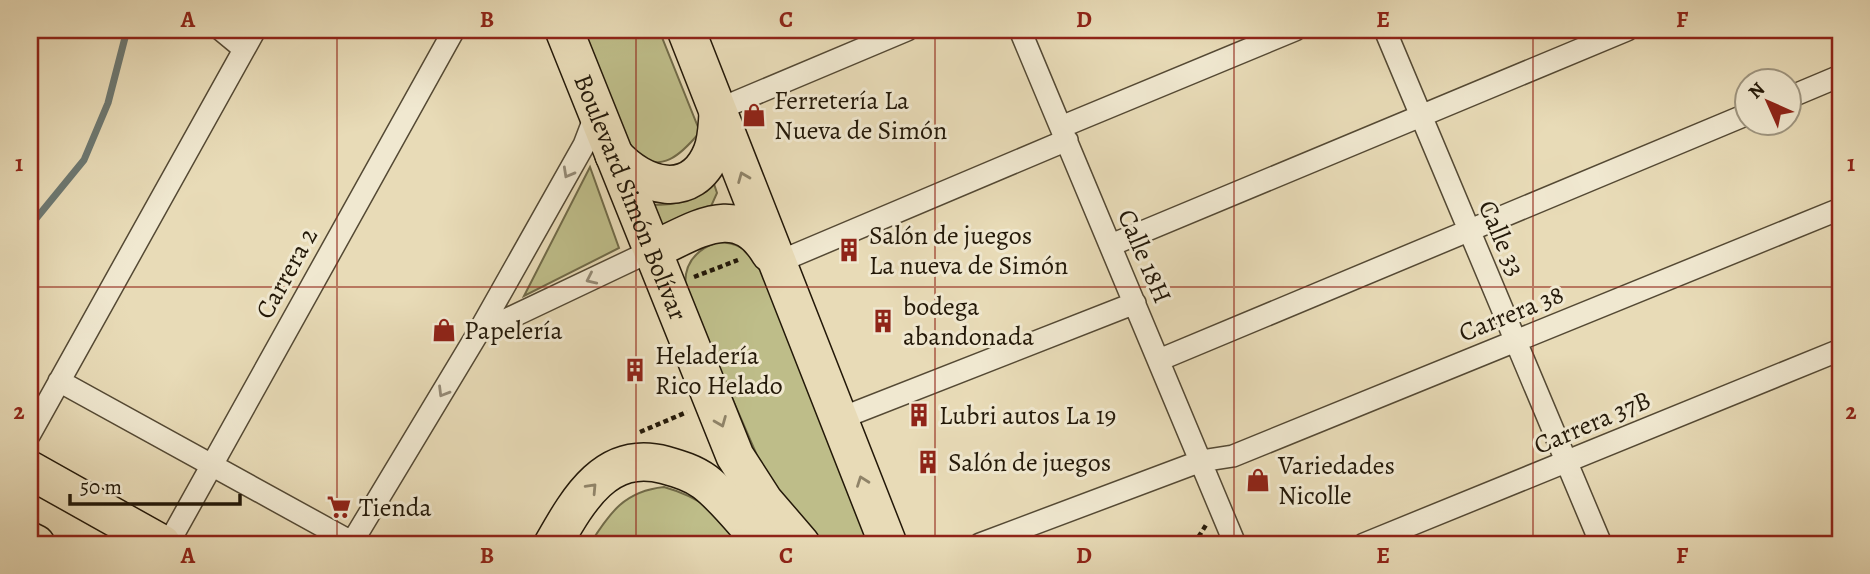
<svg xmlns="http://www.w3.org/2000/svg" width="1870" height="574" viewBox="0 0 1870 574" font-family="Alegreya,serif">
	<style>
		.green { fill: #bebd89; stroke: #706a48; stroke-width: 2 }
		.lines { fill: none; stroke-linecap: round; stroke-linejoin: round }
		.stream { stroke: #6c7872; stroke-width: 7 }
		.street-casing { stroke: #544934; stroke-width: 24 }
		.highway-casing { stroke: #231808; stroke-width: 40 }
		.path { stroke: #231808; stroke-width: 4.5; stroke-dasharray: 5 3.5; stroke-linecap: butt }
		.street { stroke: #f0e8d0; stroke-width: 21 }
		.highway { stroke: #e8dbb7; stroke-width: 37 }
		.oneway { stroke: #948a76 }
		.oneway2 { stroke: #8f8368 }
		.grid { fill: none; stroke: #8f2418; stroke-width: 2; stroke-opacity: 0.55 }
		.labels { text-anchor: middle; stroke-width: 6; stroke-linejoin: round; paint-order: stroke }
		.poi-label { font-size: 26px; fill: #231808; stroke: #f0e8d0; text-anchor: start }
		.street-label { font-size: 26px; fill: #231808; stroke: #f0e8d0 }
		.neatline { fill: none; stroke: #8f2418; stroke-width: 2.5 }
		.grid-label { font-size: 23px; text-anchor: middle; font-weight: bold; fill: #8f2418 }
	</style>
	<rect width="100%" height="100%" fill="#e8dbb7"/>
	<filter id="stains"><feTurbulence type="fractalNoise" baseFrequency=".00286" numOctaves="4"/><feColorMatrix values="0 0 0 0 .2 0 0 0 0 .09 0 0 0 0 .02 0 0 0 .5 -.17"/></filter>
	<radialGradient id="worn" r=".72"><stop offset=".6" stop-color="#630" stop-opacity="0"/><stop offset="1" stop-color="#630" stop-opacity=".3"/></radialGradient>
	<!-- green -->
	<path class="green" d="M578 30H659L700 132C679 157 664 171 630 157Z
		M590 167 619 248 524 296Z
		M713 181 717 193 708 213 661 233 650 205C682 205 689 202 713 181Z
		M718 242C737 243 745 248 758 261L876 544H818L766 476 686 292C682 266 694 250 718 242Z
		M664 487C703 498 718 513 742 544H590C610 512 625 491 664 487Z"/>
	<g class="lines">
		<!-- stream -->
		<path class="stream" d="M30 226 84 160 108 103 127 30"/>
		<!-- street casing -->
		<g class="street-casing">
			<path id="street" d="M221 30 244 49
				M1020 30 1235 544
				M1385 30 1601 544
				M1790 97 1840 76
				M717 110 907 30
				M1061 127 1295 30
				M1111 245 1627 30
				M776 263 1067 140
				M478 333 653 250
				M1159 360 1748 114
				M59 381 355 544
				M839 419 1135 303
				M30 434 255 30
				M168 544 454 30
				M351 544 478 333 584 145 597 111
				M980 544 1201 461 1233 456 1840 209
				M1364 544 1840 350"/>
		</g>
		<!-- highway casing -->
		<g class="highway-casing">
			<g id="highway">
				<path id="s1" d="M564 30 735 456 764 501 801 544"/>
				<path d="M686 30 888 544"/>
				<path d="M614 155C642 187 692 202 712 152 717 140 717 127 718 114"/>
				<path d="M653 250C696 231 737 199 770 253"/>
				<path d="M30 470 162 544"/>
				<path d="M30 541 36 544"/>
				<path d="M553 544C578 500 606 449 665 465 679 469 693 473 705 482 727 499 745 524 764 544"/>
			</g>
		</g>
		<!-- path -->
		<path class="path" d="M694 277 738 260
			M640 432 687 412
			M1194 544 1206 525"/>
		<!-- street -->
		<use href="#street" class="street"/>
		<!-- highway -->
		<use href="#highway" class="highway"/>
	</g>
	<!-- one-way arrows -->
	<defs><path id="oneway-chevron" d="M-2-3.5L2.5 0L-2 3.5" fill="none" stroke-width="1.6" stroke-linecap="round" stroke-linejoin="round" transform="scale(1.75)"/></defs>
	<g class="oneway">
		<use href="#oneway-chevron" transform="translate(568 173) rotate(119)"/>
		<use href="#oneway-chevron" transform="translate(591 279) rotate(155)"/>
		<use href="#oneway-chevron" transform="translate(443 392) rotate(121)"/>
	</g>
	<g class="oneway2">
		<use href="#oneway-chevron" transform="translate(743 177) rotate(-112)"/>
		<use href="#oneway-chevron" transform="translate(721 422) rotate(68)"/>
		<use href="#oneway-chevron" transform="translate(862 481) rotate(-110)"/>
		<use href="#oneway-chevron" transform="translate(592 488) rotate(-47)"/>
	</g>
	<!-- grid -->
	<path class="grid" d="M337 30V544M636 30V544M935 30V544M1234 30V544M1533 30V544M30 287H1840"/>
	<!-- icons -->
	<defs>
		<g id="shop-bare" transform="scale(1.89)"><path d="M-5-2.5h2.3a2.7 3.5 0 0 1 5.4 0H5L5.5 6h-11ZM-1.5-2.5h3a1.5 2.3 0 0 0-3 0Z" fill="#8f2418" stroke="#f0e8d0" stroke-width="2.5" paint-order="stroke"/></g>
		<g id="building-bare" transform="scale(1.89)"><path d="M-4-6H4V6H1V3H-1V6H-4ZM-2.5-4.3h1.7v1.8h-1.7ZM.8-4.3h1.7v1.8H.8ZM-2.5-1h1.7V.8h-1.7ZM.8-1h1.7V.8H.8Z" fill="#8f2418" stroke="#f0e8d0" stroke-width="2.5" paint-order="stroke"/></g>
		<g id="supermarket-bare" transform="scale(1.89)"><path d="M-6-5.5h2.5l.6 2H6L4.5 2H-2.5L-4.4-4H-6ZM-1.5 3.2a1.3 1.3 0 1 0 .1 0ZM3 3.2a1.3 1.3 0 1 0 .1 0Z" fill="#8f2418" stroke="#f0e8d0" stroke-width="2.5" paint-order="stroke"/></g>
	</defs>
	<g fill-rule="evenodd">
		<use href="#shop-bare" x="754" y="115"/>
		<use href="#building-bare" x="849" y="250"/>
		<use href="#building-bare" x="883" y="321"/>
		<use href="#shop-bare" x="444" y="330"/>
		<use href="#building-bare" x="635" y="370"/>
		<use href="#building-bare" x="919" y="415"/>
		<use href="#building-bare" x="928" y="462"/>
		<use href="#shop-bare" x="1258" y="480"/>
		<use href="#supermarket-bare" x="339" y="507"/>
	</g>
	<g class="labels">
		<!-- poi labels -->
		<g class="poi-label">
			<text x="774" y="109">Ferretería La<tspan x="774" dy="30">Nueva de Simón</tspan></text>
			<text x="869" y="244">Salón de juegos<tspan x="869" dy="30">La nueva de Simón</tspan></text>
			<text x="903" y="315">bodega<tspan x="903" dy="30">abandonada</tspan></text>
			<text x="464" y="339">Papelería</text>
			<text x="655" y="364">Heladería<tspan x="655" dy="30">Rico Helado</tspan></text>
			<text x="939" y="424">Lubri autos La 19</text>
			<text x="948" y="471">Salón de juegos</text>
			<text x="1278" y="474">Variedades<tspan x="1278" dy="30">Nicolle</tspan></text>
			<text x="359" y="516">Tienda</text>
		</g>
		<!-- street labels -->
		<g class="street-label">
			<text dy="9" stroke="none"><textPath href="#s1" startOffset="180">Boulevard Simón Bolívar</textPath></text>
			<text transform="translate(1502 238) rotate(67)" y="9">Calle 33</text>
			<text transform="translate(1145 256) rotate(67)" y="9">Calle 18H</text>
			<text transform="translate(286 273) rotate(-61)" y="9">Carrera 2</text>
			<text transform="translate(1511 313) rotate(-22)" y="9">Carrera 38</text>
			<text transform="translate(1592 422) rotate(-23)" y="9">Carrera 37B</text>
		</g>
	</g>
	<!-- margin -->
	<rect width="1870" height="574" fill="none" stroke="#e8dbb7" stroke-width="77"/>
	<!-- north arrow -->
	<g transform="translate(1768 102) rotate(315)"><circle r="33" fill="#f0e8d0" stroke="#9e9580" stroke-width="2"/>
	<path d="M0-5L12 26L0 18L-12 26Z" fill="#8f2418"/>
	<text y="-10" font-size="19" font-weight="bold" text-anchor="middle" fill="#231808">N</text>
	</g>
	<!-- scale -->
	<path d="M70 494v10h170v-10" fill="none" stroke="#231808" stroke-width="3.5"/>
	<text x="80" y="494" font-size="21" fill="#231808" stroke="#f0e8d0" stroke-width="5" paint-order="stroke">50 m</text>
	<rect x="38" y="38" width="1794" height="498" class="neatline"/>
	<g class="grid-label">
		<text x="188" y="27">A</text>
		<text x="487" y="27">B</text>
		<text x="786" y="27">C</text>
		<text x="1084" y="27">D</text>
		<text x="1383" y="27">E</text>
		<text x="1682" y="27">F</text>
		<text x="19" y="171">1</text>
		<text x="1851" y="171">1</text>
		<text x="19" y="419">2</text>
		<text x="1851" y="419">2</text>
		<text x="188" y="563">A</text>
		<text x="487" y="563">B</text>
		<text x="786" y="563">C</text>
		<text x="1084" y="563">D</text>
		<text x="1383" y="563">E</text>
		<text x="1682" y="563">F</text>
	</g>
	<rect width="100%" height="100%" filter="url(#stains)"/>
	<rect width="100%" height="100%" fill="url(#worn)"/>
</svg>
